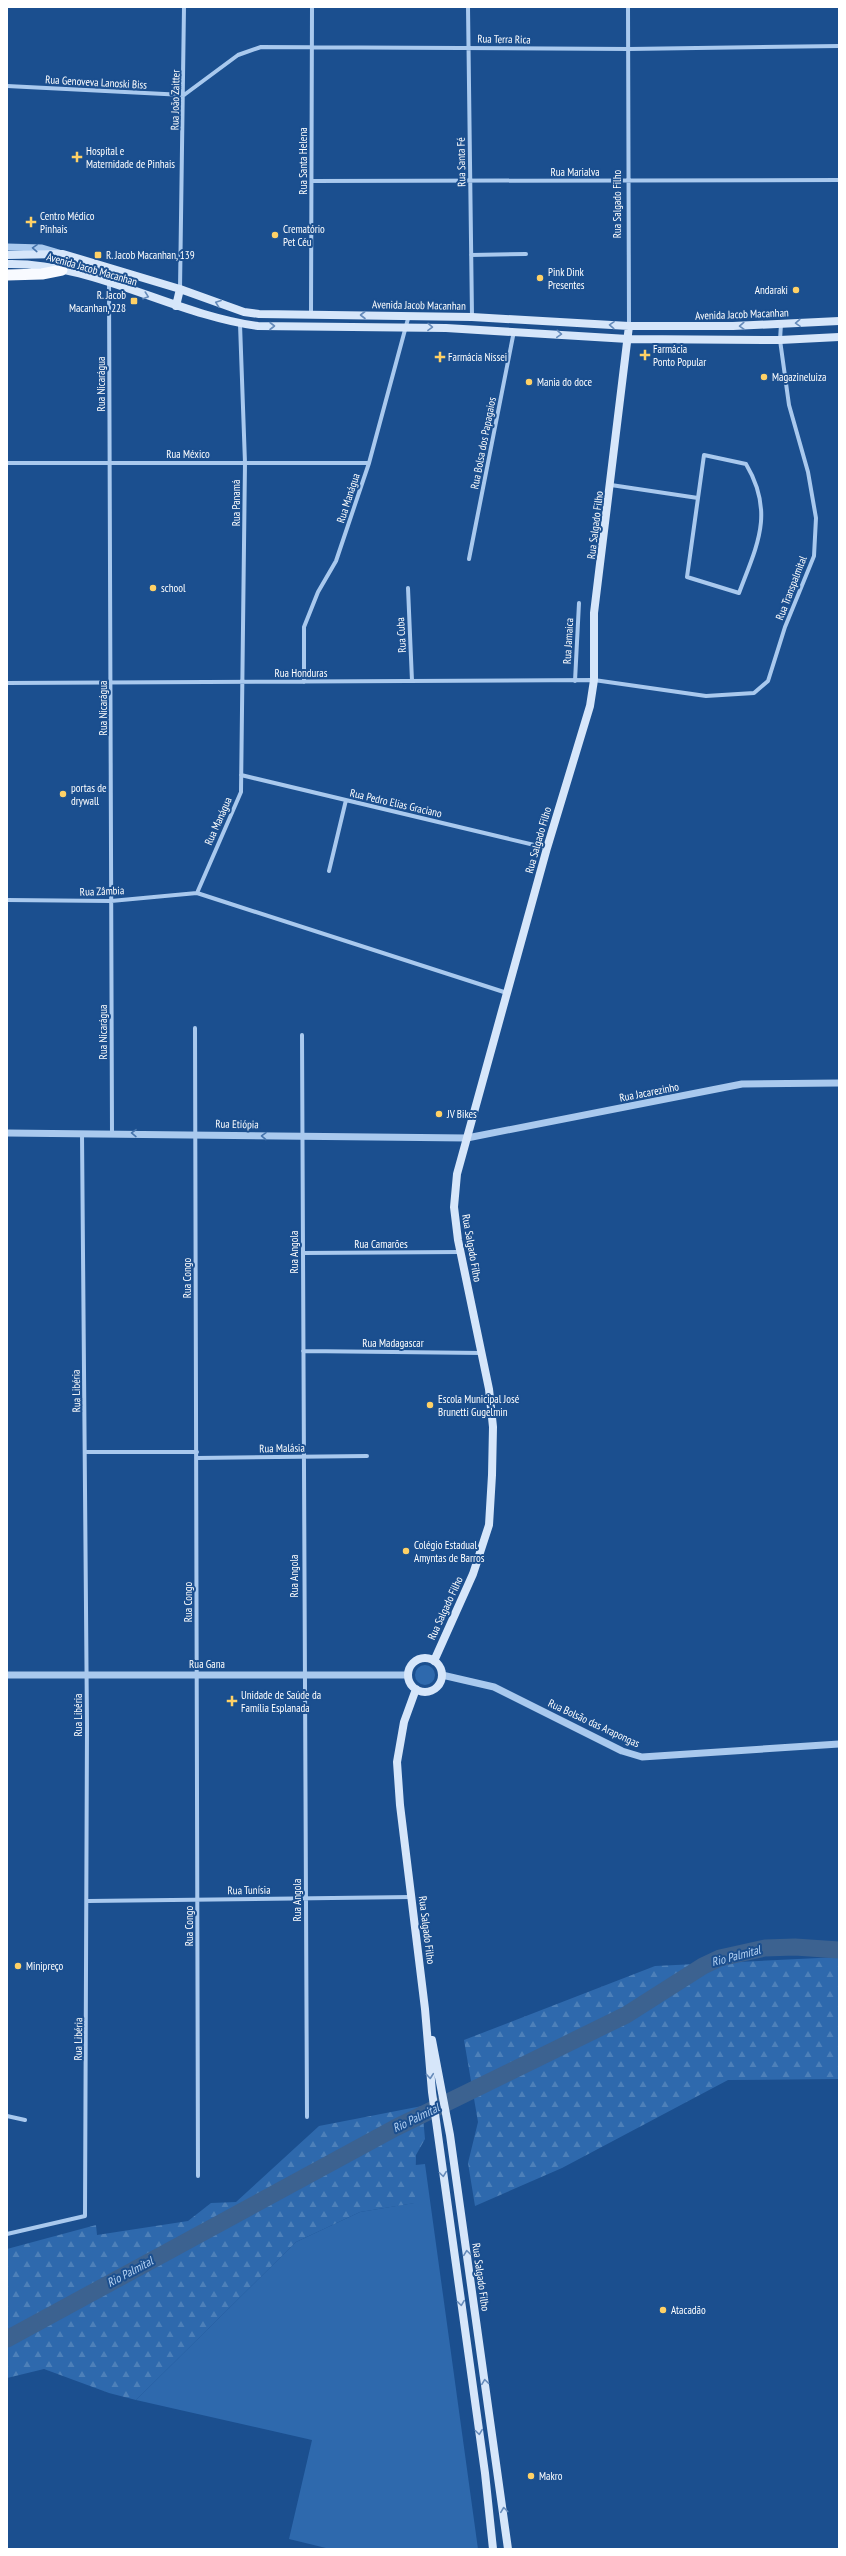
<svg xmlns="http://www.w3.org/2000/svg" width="846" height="2556" viewBox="0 0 846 2556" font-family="'PT Sans Narrow',sans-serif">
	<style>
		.green { fill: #2e69ad }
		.forest { fill: url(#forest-firs) }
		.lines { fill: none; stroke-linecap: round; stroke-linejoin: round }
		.river { stroke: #3c6290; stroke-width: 17 }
		.minor { stroke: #a9c9ee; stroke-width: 4 }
		.tertiary { stroke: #a9c9ee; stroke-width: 7 }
		.secondary { stroke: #d6e6fa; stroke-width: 8 }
		.trunk { stroke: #f8faff; stroke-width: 11 }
		.oneway { stroke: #4674ac }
		.oneway2 { stroke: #668bba }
		.poi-dot { fill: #ffd166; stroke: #1b4f8f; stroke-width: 1.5 }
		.labels { text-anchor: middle; stroke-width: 4; stroke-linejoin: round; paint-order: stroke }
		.street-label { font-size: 11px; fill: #fff; stroke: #1b4f8f }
		.poi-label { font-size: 11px; fill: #fff; stroke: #1b4f8f; text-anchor: start }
		.water-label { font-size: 12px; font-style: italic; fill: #b5d3f5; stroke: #1b4f8f }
	</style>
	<defs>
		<pattern id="forest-firs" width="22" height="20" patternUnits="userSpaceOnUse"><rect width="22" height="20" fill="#2e69ad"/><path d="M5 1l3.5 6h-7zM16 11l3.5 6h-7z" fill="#4d80b9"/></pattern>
	</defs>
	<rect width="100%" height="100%" fill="#1b4f8f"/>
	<!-- green -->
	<path class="green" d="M415 1675a10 10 0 1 1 20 0a10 10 0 1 1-20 0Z
		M425 2164 478 2549H330L289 2539 312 2440 136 2400 296 2242 360 2212 414 2203 415 2165Z"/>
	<!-- forest -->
	<path class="forest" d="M839 1957V2079L728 2080 562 2168 475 2206 468 2163 478 2122 464 2040 655 1966Z
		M422 2106 425 2139 416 2155 415 2203 360 2212 296 2242 136 2400 109 2393 44 2369 7 2378V2249L96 2225 97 2235 188 2221 211 2203 236 2202 319 2126Z"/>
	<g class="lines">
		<!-- river -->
		<path class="river" d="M7 2339 395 2128 626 2015 703 1966 720 1958 765 1948 795 1947 839 1950"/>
		<!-- minor -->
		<path class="minor" d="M468 7 472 317
			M628 7 629 326
			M7 86 184 95
			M184 95 238 55 261 47 629 49 839 46
			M312 181 839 180
			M471 255 526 254
			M109 283 112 1133
			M180 289 184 7
			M311 315 312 7
			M704 455 746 464C775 513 757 545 739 593L687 577Z
			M7 463H369
			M611 485 698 498
			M469 559 514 331
			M408 588 412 681
			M575 681 579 603
			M304 682V627L318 592 336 561 369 463 409 315
			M7 683 594 680 706 696 754 693 768 681 785 627 814 556 816 518 808 472 789 405 780 340 781 324
			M241 775 547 848
			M329 871 346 800
			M197 893 241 792 245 463 240 324
			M7 900 111 901 197 893 507 993
			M195 1028 198 2176
			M302 1035 307 2117
			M303 1253 460 1252
			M303 1351 483 1353
			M86 1452H197
			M197 1458 367 1456
			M88 1901 411 1897
			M7 2116 25 2120
			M7 2234 85 2216 87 1726 82 1134"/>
		<!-- tertiary -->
		<path class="tertiary" d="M7 247 42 248 59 253
			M7 1133 467 1138 742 1084 839 1083
			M7 1675H408
			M442 1675 494 1687 622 1751 642 1757 839 1744"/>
		<!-- secondary -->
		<path class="secondary" d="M7 255 63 254 180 289 244 312 259 314 472 317 629 326H733L839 321
			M7 264C93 262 174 315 258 326L446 328 628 339 780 340 839 337
			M176 306 180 289
			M408 1675a17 17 0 1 1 34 0a17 17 0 1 1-34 0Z
			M434 1661 473 1574 489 1525 492 1475 493 1427 489 1389 458 1240 454 1207 457 1174 547 848 590 706 594 680V613L629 326
			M416 1689 404 1722 397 1762 400 1805 425 2009 432 2092 485 2473 493 2549
			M432 2040 450 2135 508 2549"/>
		<!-- trunk -->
		<path class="trunk" d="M7 275 42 274 62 270"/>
	</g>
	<!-- one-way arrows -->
	<defs><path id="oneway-chevron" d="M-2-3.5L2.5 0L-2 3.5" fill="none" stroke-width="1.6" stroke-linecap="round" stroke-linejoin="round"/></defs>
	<g class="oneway">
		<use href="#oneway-chevron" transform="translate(35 248) rotate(-177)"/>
		<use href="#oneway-chevron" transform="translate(134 1133) rotate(-179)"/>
		<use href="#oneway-chevron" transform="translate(264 1136) rotate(-179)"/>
	</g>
	<g class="oneway2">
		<use href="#oneway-chevron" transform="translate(146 296) rotate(19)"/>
		<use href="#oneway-chevron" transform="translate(218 303) rotate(-160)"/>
		<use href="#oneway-chevron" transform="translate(363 315) rotate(-180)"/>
		<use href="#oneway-chevron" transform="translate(798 323) rotate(177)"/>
		<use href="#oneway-chevron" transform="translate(612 325) rotate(-177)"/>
		<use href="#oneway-chevron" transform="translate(272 326)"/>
		<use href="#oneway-chevron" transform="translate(742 326) rotate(177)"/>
		<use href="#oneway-chevron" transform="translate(430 327) rotate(1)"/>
		<use href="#oneway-chevron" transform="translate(559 334) rotate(4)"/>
		<use href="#oneway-chevron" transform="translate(430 2076) rotate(85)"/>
		<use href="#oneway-chevron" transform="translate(443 2174) rotate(82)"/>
		<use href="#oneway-chevron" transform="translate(467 2253) rotate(-98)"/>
		<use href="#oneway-chevron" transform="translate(461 2303) rotate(82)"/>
		<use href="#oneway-chevron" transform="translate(485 2382) rotate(-98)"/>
		<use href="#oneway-chevron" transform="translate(479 2432) rotate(82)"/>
		<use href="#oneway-chevron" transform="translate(504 2510) rotate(-97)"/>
	</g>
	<!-- markers -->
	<g class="poi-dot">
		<path d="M75 151h4v4h4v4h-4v4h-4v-4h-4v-4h4z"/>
		<path d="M29 216h4v4h4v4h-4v4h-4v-4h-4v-4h4z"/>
		<circle cx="275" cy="235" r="4"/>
		<rect x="94" y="251" width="8" height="8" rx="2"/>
		<circle cx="540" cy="278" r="4"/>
		<circle cx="796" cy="290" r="4"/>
		<rect x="130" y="297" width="8" height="8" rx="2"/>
		<path d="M643 349h4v4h4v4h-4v4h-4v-4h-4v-4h4z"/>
		<path d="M438 351h4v4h4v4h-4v4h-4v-4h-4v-4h4z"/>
		<circle cx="764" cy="377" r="4"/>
		<circle cx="529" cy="382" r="4"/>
		<circle cx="153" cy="588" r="4"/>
		<circle cx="63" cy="794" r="4"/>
		<circle cx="439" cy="1114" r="4"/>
		<circle cx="430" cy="1405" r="4"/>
		<circle cx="406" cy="1551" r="4"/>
		<path d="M230 1695h4v4h4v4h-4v4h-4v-4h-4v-4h4z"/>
		<circle cx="18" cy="1966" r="4"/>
		<circle cx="663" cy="2310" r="4"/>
		<circle cx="531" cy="2476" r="4"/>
	</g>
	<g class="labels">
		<!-- street labels -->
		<g class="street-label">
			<text transform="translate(504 39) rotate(1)" y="4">Rua Terra Rica</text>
			<text transform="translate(96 82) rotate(3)" y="4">Rua Genoveva Lanoski Biss</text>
			<text transform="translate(175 100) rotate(-89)" y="4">Rua João Zaitter</text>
			<text transform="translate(303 161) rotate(-90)" y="4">Rua Santa Helena</text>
			<text transform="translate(461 162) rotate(-91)" y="4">Rua Santa Fé</text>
			<text x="575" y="176">Rua Marialva</text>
			<text transform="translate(617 204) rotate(-90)" y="4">Rua Salgado Filho</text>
			<text transform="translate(92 269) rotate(16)" y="4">Avenida Jacob Macanhan</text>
			<text transform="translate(419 305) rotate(1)" y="4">Avenida Jacob Macanhan</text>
			<text transform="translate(742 314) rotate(-2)" y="4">Avenida Jacob Macanhan</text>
			<text transform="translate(101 384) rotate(-90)" y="4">Rua Nicarágua</text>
			<text transform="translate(483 443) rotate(-79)" y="4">Rua Bolsa dos Papagaios</text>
			<text x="188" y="458">Rua México</text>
			<text transform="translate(348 498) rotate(-72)" y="4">Rua Manágua</text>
			<text transform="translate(236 503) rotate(-90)" y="4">Rua Panamá</text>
			<text transform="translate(595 525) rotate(-83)" y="4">Rua Salgado Filho</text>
			<text transform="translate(791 588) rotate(-69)" y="4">Rua Transpalmital</text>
			<text transform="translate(401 635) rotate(-93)" y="4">Rua Cuba</text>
			<text transform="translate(568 641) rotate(-87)" y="4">Rua Jamaica</text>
			<text x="301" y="677">Rua Honduras</text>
			<text transform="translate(103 708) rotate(-90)" y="4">Rua Nicarágua</text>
			<text transform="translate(396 803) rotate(13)" y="4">Rua Pedro Elias Graciano</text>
			<text transform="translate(218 821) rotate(-66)" y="4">Rua Manágua</text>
			<text transform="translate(538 840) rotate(-74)" y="4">Rua Salgado Filho</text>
			<text transform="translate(102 891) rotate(-2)" y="4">Rua Zâmbia</text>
			<text transform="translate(103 1032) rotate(-90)" y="4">Rua Nicarágua</text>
			<text transform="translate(649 1092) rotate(-11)" y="4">Rua Jacarezinho</text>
			<text transform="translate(237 1124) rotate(1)" y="4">Rua Etiópia</text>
			<text x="381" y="1248">Rua Camarões</text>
			<text transform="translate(472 1248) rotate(80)" y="4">Rua Salgado Filho</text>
			<text transform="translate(294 1252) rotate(-90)" y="4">Rua Angola</text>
			<text transform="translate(187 1278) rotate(-90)" y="4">Rua Congo</text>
			<text x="393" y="1347">Rua Madagascar</text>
			<text transform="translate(76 1391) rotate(-91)" y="4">Rua Libéria</text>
			<text transform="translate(282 1448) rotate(-1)" y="4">Rua Malásia</text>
			<text transform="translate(294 1576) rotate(-90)" y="4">Rua Angola</text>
			<text transform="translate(188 1602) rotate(-90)" y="4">Rua Congo</text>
			<text transform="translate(445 1608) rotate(-65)" y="4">Rua Salgado Filho</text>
			<text x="207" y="1668">Rua Gana</text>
			<text transform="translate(78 1715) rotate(-90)" y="4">Rua Libéria</text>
			<text transform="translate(594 1723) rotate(25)" y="4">Rua Bolsão das Arapongas</text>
			<text transform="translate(249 1890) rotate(-1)" y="4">Rua Tunísia</text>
			<text transform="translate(297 1900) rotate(-90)" y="4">Rua Angola</text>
			<text transform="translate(189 1926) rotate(-90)" y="4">Rua Congo</text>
			<text transform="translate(427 1930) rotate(83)" y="4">Rua Salgado Filho</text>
			<text transform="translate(78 2039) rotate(-89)" y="4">Rua Libéria</text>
			<text transform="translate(481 2277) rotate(82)" y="4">Rua Salgado Filho</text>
		</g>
		<!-- poi labels -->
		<g class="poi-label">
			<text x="86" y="155">Hospital e<tspan x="86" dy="13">Maternidade de Pinhais</tspan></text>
			<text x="40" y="220">Centro Médico<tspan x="40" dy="13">Pinhais</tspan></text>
			<text x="283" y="233">Crematório<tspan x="283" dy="13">Pet Céu</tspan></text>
			<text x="106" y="259">R. Jacob Macanhan, 139</text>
			<text x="548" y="276">Pink Dink<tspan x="548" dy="13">Presentes</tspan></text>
			<text x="788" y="294" text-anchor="end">Andaraki</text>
			<text x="126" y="299" text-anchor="end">R. Jacob<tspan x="126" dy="13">Macanhan, 228</tspan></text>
			<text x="653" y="353">Farmácia<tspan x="653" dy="13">Ponto Popular</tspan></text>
			<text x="448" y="361">Farmácia Nissei</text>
			<text x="772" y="381">Magazineluiza</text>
			<text x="537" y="386">Mania do doce</text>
			<text x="161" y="592">school</text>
			<text x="71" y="792">portas de<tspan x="71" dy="13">drywall</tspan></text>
			<text x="447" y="1118">JV Bikes</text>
			<text x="438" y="1403">Escola Municipal José<tspan x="438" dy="13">Brunetti Gugelmin</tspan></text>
			<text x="414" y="1549">Colégio Estadual<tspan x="414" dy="13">Amyntas de Barros</tspan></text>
			<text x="241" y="1699">Unidade de Saúde da<tspan x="241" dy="13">Família Esplanada</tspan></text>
			<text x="26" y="1970">Minipreço</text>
			<text x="671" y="2314">Atacadão</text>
			<text x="539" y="2480">Makro</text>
		</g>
		<!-- water labels -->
		<g class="water-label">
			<text transform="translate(736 1956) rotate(-15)" y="4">Rio Palmital</text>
			<text transform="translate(416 2118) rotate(-26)" y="4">Rio Palmital</text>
			<text transform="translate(130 2272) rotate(-28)" y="4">Rio Palmital</text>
		</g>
	</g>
	<!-- border -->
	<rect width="846" height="2556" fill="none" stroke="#ffffff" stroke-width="16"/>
</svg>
